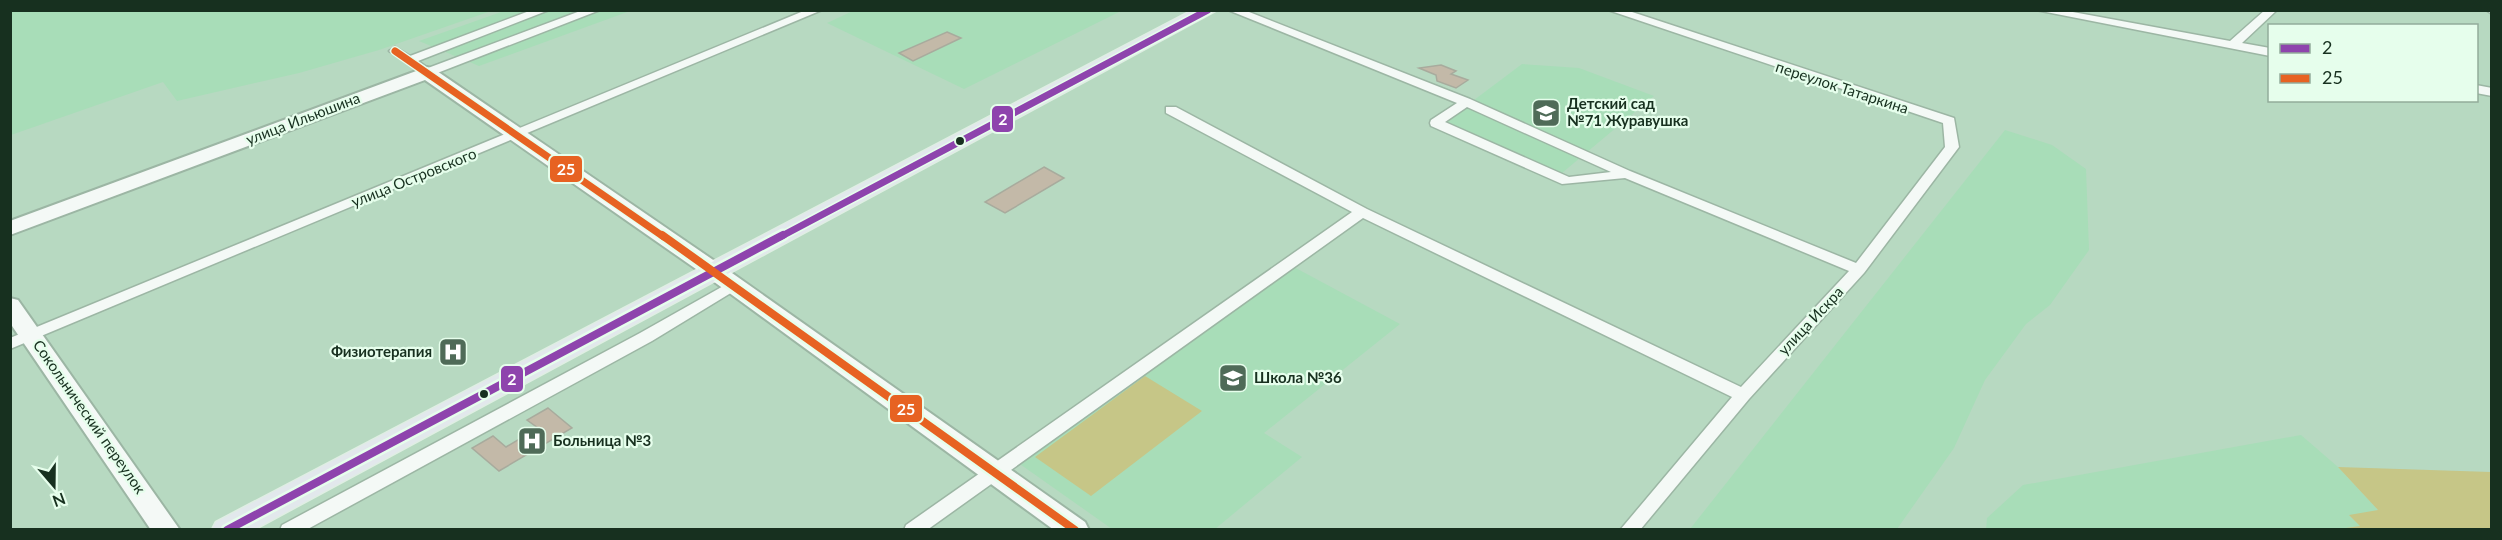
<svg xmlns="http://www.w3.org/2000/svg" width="2502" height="540" viewBox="0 0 2502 540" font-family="Lato,sans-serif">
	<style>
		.built { fill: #a8ddb8 }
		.green { fill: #c6c687 }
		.building { fill: #c3b9a8; stroke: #a8ab9d; stroke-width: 1.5 }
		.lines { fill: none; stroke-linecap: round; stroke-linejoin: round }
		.street-casing { stroke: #9cb6a4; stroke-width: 3 }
		.secondary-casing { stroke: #9cb6a4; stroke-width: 4 }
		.primary-casing { stroke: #dfeee3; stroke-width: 3 }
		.street { fill: #f4f9f6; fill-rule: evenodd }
		.secondary { fill: #f4f9f6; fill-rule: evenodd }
		.primary { fill: #e2e8ec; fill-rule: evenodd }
		.bus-1-far1-casing { stroke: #e6feec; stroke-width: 10 }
		.bus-1-casing { stroke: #e6feec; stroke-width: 13 }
		.bus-2-far1-casing { stroke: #e6feec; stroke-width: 10 }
		.bus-2-casing { stroke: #e6feec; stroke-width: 13 }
		.bus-1-far1 { stroke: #8e44ad; stroke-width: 7 }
		.bus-1 { stroke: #8e44ad; stroke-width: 8 }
		.bus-2-far1 { stroke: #e76222; stroke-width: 7 }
		.bus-2 { stroke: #e76222; stroke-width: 8 }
		.bus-dot { fill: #17301f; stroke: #e6feec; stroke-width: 2 }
		.labels { text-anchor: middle; stroke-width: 4.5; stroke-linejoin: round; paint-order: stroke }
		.street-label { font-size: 15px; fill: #17301f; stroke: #e6feec }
		.poi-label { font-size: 15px; font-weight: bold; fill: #17301f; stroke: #e6feec; text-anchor: start }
		.line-badge { stroke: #e6feec; stroke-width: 2 }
		.badge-label { font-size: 16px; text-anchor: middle; font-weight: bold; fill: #fff }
	</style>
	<rect width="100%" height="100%" fill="#b7d9c1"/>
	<!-- built -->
	<path class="built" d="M855 10 1121 11 964 89 827 23Z
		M10 11 11 10 491 11 379 50 299 73 177 101 163 82 11 135Z
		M504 11H630L479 66 419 41Z
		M1522 64 1579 68 1654 96 1562 173 1442 124Z
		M2005 130 2052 145 2086 169 2089 250 2050 305 2026 324 1985 380 1954 448 1897 529H1690Z
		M1292 266 1400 324 1264 433 1302 457 1215 529H1112L1017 462Z
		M2301 435 2338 467 2378 510 2350 516 2361 526 2339 529 1986 530 1987 518 2023 485Z"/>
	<!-- green -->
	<path class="green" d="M1145 376 1202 411 1091 496 1035 457Z
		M2338 467 2491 472V529H2339L2360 526 2349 515 2378 510Z"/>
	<!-- building -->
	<path class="building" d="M947 32 961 38 913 61 899 53Z
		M1441 65 1456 71 1451 74 1468 80 1456 88 1437 81 1436 75 1419 68Z
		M1044 167 1064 178 1005 213 985 202Z
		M548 408 572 428 499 471 472 448 493 436 506 447 538 428 527 420Z"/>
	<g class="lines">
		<!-- street casing -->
		<g class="street-casing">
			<path id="street" d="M532 10H549L418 61 428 68 583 10H600L427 77 389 51 395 47 410 56Z
				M806 10H822L10 349V338Z
				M1228 10H1244L1470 99 1630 171 1856 263 1945 147 1943 123 1608 10H1626L1954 118 1959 147 1864 273 1749 399 1640 530H1620L1732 397 1363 218 927 530H904L906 525 1352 212 1166 113V107H1176L1367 209 1741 387 1849 271 1625 178 1562 184 1431 126 1430 123 1431 120 1457 103ZM1467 107 1611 172 1569 177 1445 122Z
				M2036 10H2062L2230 41 2265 10H2277L2242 43 2270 48V56Z
				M2486 10H2492V14Z
				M2476 85 2492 88V96L2476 93Z
				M734 280 739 282 742 285 739 288 652 341 306 530H280L282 525 640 333Z"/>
		</g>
		<!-- secondary casing -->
		<g class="secondary-casing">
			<path id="secondary" d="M427 67 434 69 722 266 1085 522 1089 530H1054L706 276 425 80 10 235V221Z
				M10 298 18 300 180 530H151L10 323Z"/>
		</g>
		<!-- primary casing -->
		<g class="primary-casing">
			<path id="primary" d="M1193 10H1217L253 530H212L216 522Z"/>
		</g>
		<!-- street -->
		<use href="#street" class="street"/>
		<!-- secondary -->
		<use href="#secondary" class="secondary"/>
		<!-- primary -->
		<use href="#primary" class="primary"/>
		<!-- bus-1-far1 casing -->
		<g class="bus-1-far1-casing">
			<path id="bus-1-far1" d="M780 237 1208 10"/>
		</g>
		<!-- bus-1 casing -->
		<g class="bus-1-casing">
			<path id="bus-1" d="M227 530 783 235"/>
		</g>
		<!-- bus-2-far1 casing -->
		<g class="bus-2-far1-casing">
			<path id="bus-2-far1" d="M395 51 664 237"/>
		</g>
		<!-- bus-2 casing -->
		<g class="bus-2-casing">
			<path id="bus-2" d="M662 235 1075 530"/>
		</g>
		<!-- bus-1-far1 -->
		<use href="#bus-1-far1" class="bus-1-far1"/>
		<!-- bus-1 -->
		<use href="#bus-1" class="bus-1"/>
		<!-- bus-2-far1 -->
		<use href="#bus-2-far1" class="bus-2-far1"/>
		<!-- bus-2 -->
		<use href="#bus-2" class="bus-2"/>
	</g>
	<!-- icons -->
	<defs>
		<g id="school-square" transform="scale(1.5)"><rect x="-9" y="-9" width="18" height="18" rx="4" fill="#4f6b58" stroke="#e6feec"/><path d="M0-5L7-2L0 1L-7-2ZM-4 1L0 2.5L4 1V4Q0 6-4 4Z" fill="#fff"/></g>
		<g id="hospital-square" transform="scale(1.5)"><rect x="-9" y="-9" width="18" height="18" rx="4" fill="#4f6b58" stroke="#e6feec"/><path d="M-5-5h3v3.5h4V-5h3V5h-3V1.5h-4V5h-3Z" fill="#fff"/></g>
	</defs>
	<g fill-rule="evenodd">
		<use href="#school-square" x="1546" y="113"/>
		<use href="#hospital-square" x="453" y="352"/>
		<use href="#school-square" x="1233" y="378"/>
		<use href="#hospital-square" x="532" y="441"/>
	</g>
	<!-- markers -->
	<g class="bus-dot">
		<circle cx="960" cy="141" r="5"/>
		<circle cx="484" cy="394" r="5"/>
	</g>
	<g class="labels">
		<!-- street labels -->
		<g class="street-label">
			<text transform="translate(1842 88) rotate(18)" y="5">переулок Татаркина</text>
			<text transform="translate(303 119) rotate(-21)" y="5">улица Ильюшина</text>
			<text transform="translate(414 178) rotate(-22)" y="5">улица Островского</text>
			<text transform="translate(1811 321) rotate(-47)" y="5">улица Искра</text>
			<text transform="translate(89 417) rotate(55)" y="5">Сокольнический переулок</text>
		</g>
		<!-- poi labels -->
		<g class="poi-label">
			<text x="1567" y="109">Детский сад<tspan x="1567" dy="17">№71 Журавушка</tspan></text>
			<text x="432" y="357" text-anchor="end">Физиотерапия</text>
			<text x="1254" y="383">Школа №36</text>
			<text x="553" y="446">Больница №3</text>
		</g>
	</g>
	<g class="line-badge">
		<rect x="991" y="105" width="23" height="28" rx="6" fill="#8e44ad"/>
		<rect x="549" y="155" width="34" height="28" rx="6" fill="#e76222"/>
		<rect x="500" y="365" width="24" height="28" rx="6" fill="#8e44ad"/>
		<rect x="889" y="394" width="34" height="29" rx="6" fill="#e76222"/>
	</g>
	<g class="badge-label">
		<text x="1003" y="125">2</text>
		<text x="566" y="175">25</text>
		<text x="512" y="385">2</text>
		<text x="906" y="415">25</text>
	</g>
	<!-- border -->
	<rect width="2502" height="540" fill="none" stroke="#17301f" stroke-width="24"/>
	<!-- legend -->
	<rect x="2268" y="24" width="210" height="78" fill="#e6feec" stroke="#93ac9a" stroke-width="1.5"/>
	<rect x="2280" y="44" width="30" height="9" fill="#8e44ad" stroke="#93ac9a" stroke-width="1.5"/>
	<text x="2322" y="54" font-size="18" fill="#17301f">2</text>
	<rect x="2280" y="74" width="30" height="9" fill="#e76222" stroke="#93ac9a" stroke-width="1.5"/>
	<text x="2322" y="84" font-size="18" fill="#17301f">25</text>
	<!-- north arrow -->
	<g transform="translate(54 486) rotate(160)" stroke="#e6feec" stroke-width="4.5" paint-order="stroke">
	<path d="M0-4.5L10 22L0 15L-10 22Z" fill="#17301f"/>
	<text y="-9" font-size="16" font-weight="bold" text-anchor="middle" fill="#17301f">N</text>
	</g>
</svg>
